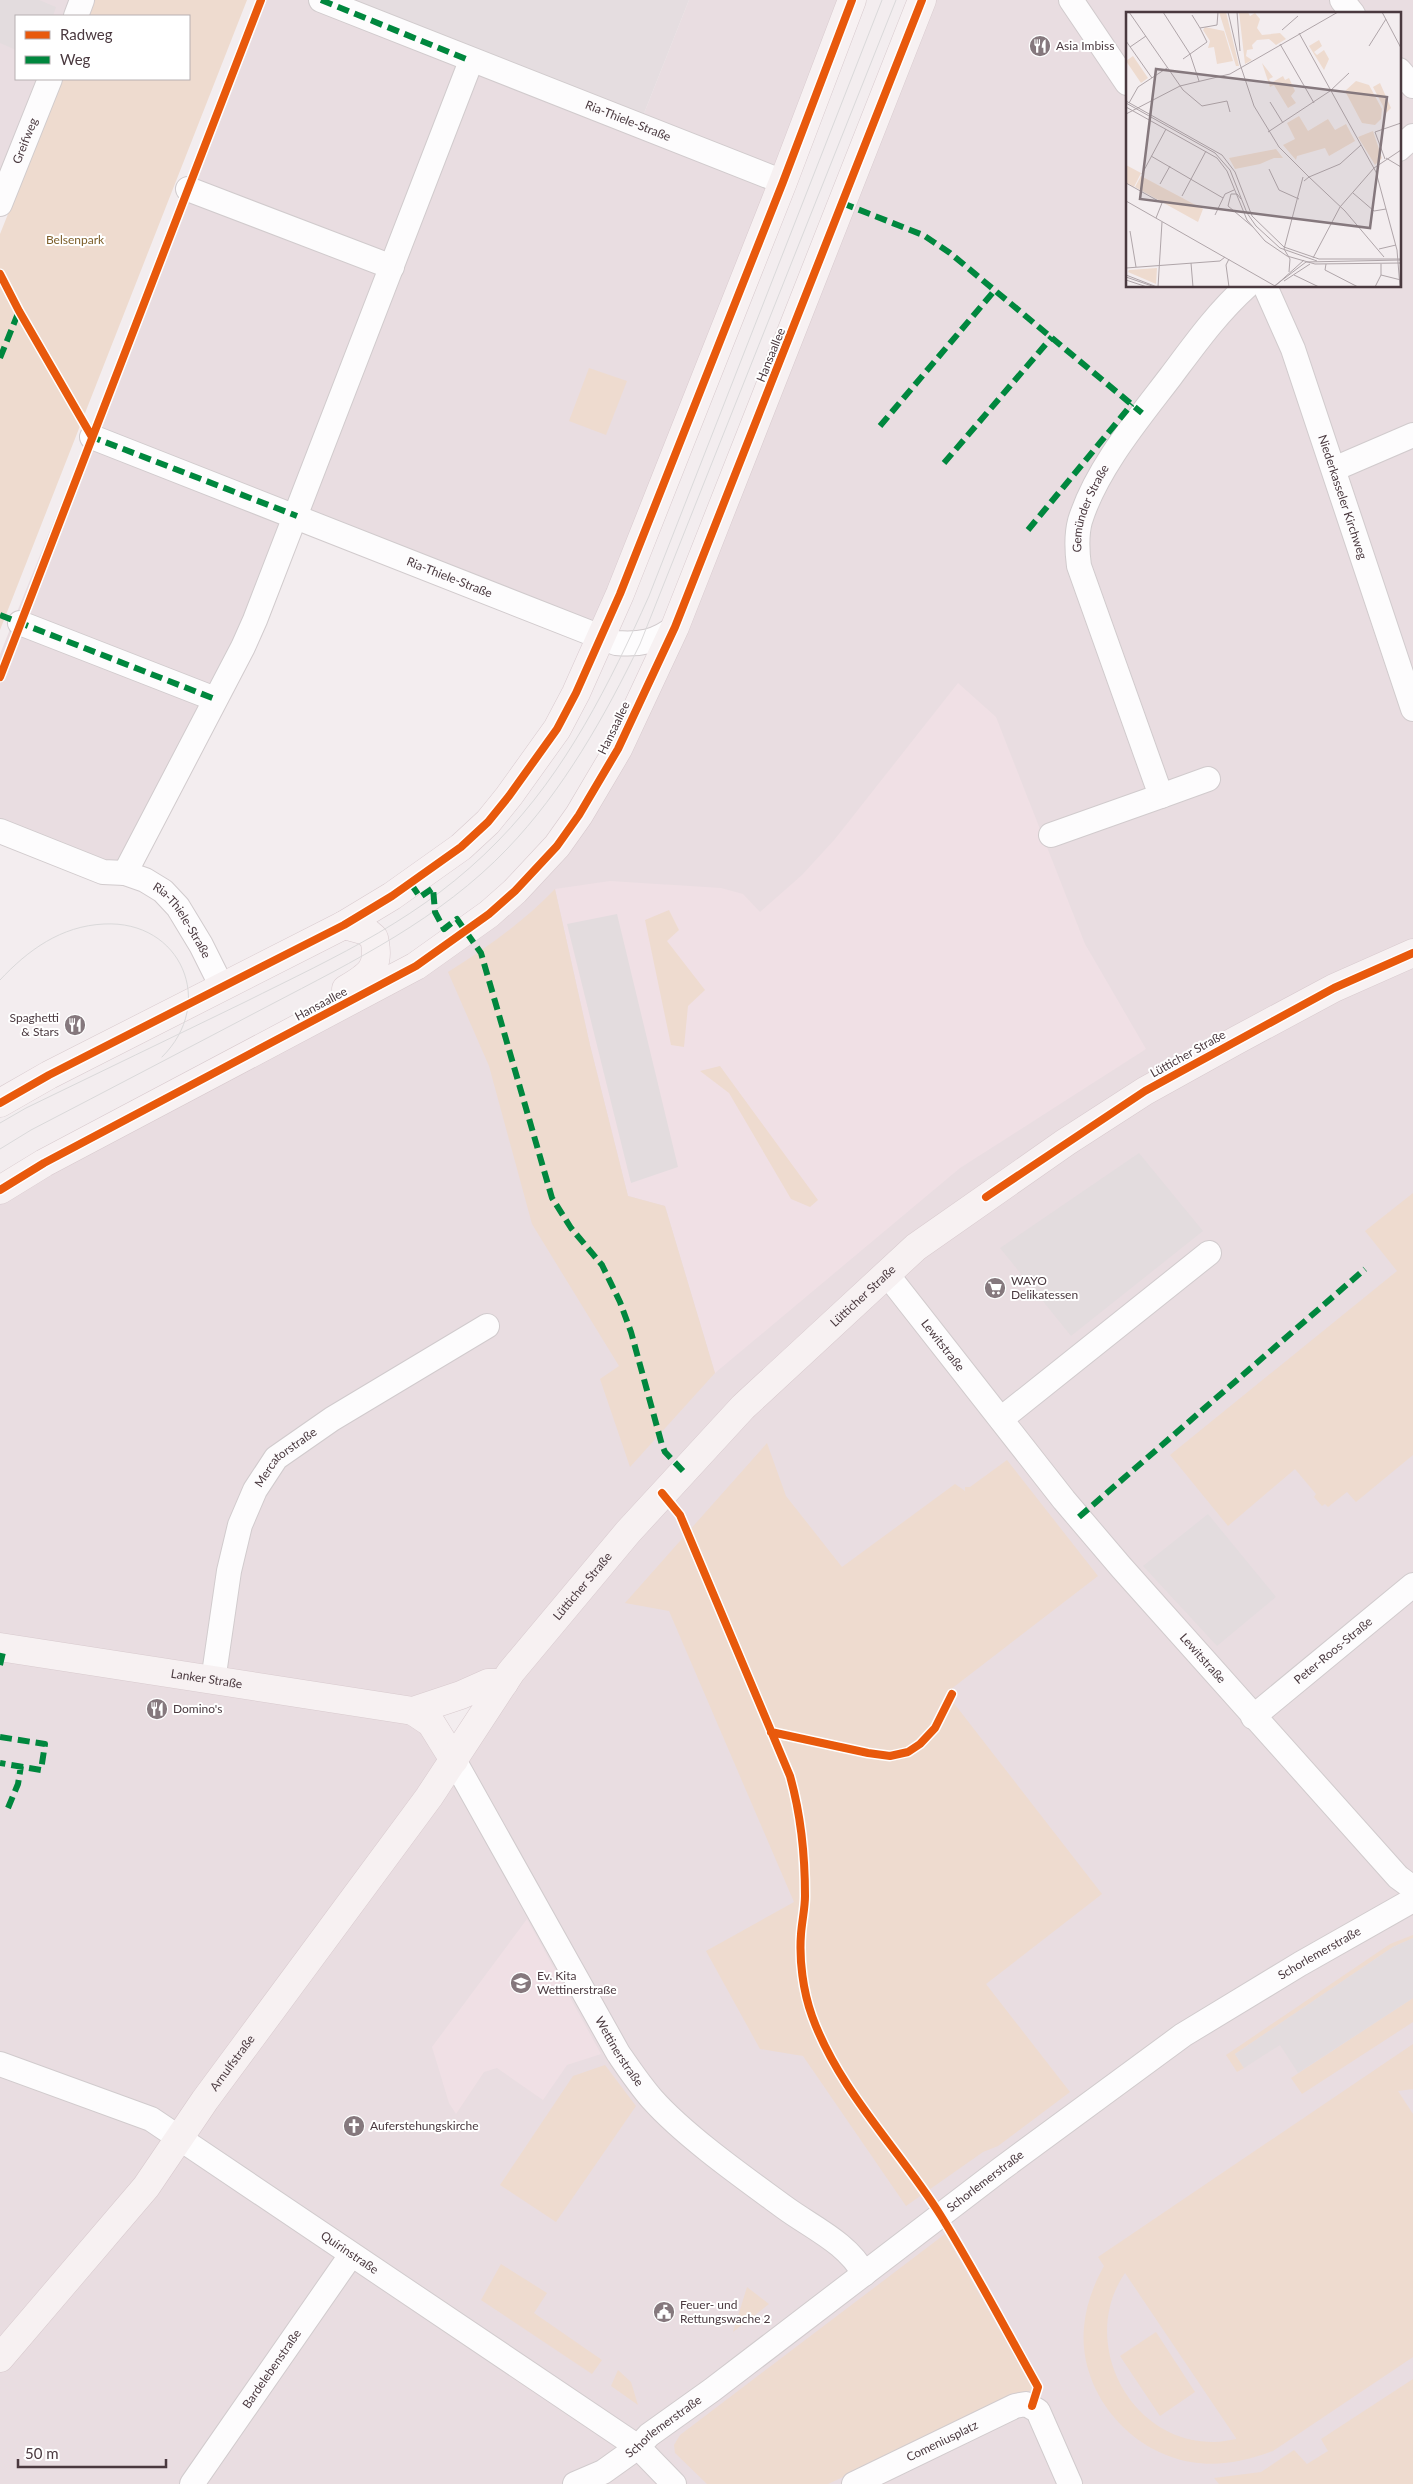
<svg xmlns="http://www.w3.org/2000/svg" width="1413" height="2484" viewBox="0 0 1413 2484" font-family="Lato,sans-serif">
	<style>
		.residential { fill: #e9dde1; fill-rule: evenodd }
		.industrial { fill: #e5dde0 }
		.education { fill: #f0e0e5 }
		.green { fill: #eedbcf; fill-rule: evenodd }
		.parking { fill: #e3dcde }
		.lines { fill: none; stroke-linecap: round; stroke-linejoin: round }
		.street-casing { stroke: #d1cbcd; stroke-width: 26 }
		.secondary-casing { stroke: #d8cace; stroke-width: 29 }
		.street { stroke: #fdfcfd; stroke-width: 24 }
		.secondary { stroke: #f7f1f2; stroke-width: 28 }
		.tram { stroke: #dad9da; stroke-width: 1 }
		.quiet { stroke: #00873e; stroke-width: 6; stroke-dasharray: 12 6; stroke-linecap: butt }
		.cycleway-casing { stroke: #fff; stroke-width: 11 }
		.cycleway { stroke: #e8590c; stroke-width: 8 }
		.labels { text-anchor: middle; stroke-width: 4; stroke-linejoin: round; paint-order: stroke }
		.poi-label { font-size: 12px; fill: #4a393f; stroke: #fff; text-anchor: start }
		.street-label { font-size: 12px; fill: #4a393f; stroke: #fff }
		.park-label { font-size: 12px; fill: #7d5f2b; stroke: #fff }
		.inset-road { fill: none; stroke: #afa5a9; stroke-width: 1 }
		.view { fill: #85787d; fill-opacity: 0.15; stroke: #85787d; stroke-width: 2.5 }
		.inset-edge { fill: none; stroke: #4a393f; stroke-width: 2.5 }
	</style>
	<rect width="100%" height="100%" fill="#f3edef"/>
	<!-- residential -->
	<path class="residential" d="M0 0H82L75 16H16V79H51L0 210Z
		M265 0H348L643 116 689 0H849L600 633 300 518 248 650 136 881 0 828V654Z
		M924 0H1413V948L1330 982 885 1266 507 1666 413 1707 0 1643V1197L456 949 585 820ZM1127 14H1399V286H1127Z
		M1413 961V2484H0V2364L457 1760 664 1498 889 1277 1126 1108Z
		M0 1652 412 1716 450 1762 201 2097 0 2350Z"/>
	<!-- industrial -->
	<path class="industrial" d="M348 0H689L643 116Z"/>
	<!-- education -->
	<path class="education" d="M958 683 996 717 1085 944 1146 1049 960 1168 715 1373 665 1206 628 1196 590 1045 555 889 610 881 721 888 743 894 760 912 802 875 835 839Z
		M527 1919 601 2054 567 2065 543 2100 497 2068 484 2072 456 2114 449 2103 432 2047Z"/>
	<!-- green -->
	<path class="green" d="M93 0H247L0 630V234L62 79H189V16H87Z
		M589 368 627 381 606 435 569 421Z
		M555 889 590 1045 628 1196 665 1206 715 1373 630 1467 600 1379 619 1366 532 1224 489 1066 448 972C487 948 523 922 555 889Z
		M669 910 679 930 667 941 705 990 688 1006 684 1047 671 1045 645 920Z
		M720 1066 818 1200 810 1207 791 1199 729 1093 700 1071Z
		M1413 1193V1455L1356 1502 1347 1492 1328 1507 1325 1504 1322 1506 1314 1497 1316 1494 1295 1469 1228 1526 1170 1455 1397 1271 1365 1231Z
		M767 1443 786 1496 842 1567 955 1484 965 1491V1487H970L1007 1460 1098 1576 946 1693 1102 1894 986 1984 1070 2092 998 2146 983 2152 906 2206 803 2056 760 2049 706 1951 794 1902 669 1611 625 1603Z
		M1413 1935V1938L1393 1947 1235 2054 1244 2068 1237 2072 1226 2055 1390 1944Z
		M1413 1998V2022L1302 2094 1291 2078Z
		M1413 2044V2089L1398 2091 1413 2114V2357L1273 2451C1246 2461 1219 2467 1191 2462 1129 2452 1078 2391 1084 2327 1086 2305 1093 2286 1104 2266L1098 2257ZM1125 2273 1236 2438V2439C1229 2440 1221 2442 1214 2442 1129 2443 1078 2341 1125 2273Z
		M605 2065 636 2106 556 2222 500 2185 573 2076Z
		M945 2234 1033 2389 828 2484H707L675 2453 674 2445 680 2435Z
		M501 2264 547 2293 534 2313 602 2360 592 2374 481 2300Z
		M747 2287 769 2304 733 2332Z
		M1156 2332 1195 2392 1160 2416 1120 2356Z
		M618 2370 631 2382 638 2405 611 2386Z
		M1413 2379V2484H1219L1214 2478 1261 2472 1294 2450 1307 2464 1328 2451 1321 2439Z"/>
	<!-- parking -->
	<path class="parking" d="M0 0H39L56 7 53 16H16V50L0 43Z
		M617 914 678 1167 631 1183 567 924Z
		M1139 1153 1203 1231 1071 1336 1000 1248Z
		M1208 1514 1276 1597 1217 1646 1143 1566Z
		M1413 1938V1998L1298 2073 1280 2045 1244 2068 1235 2054 1393 1947Z"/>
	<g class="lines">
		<!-- street casing -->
		<g class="street-casing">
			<g id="street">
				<path id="s1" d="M321 0 783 182"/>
				<path d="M1071 0 1127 83"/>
				<path d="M1342 0 1353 14"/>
				<path d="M76 16 82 0"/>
				<path d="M1399 70 1413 86"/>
				<path d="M1399 149 1413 136"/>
				<path d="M188 189 392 267"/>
				<path id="s2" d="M0 204 50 79"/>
				<path id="s3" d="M1265 286 1293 349 1413 709"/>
				<path id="s4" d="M92 437 616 643C639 645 657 642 675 627"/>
				<path d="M1334 469 1413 435"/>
				<path d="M20 623 215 699"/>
				<path d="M1161 796 1208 779"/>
				<path id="s5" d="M0 831 103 872 125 873 145 880 163 891 178 907 201 945 222 987"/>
				<path id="s6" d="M1051 835 1161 796 1079 566C1077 551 1076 536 1080 521 1096 469 1139 418 1171 376 1195 344 1217 313 1247 286"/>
				<path d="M125 873 243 647 255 620 471 61"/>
				<path id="s7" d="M886 1273 1064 1500 1121 1567 1398 1877 1413 1888"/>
				<path d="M1001 1419 1209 1253"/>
				<path id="s8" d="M213 1681 229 1571 240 1525 255 1490 276 1458 332 1419 487 1326"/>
				<path id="s9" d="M1253 1717 1413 1585"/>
				<path id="s10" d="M454 1760 618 2053C629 2069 639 2084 652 2099 685 2136 743 2177 784 2207 811 2227 848 2243 864 2274"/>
				<path id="s11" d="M0 2064 151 2119 638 2447 674 2484"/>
				<path id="s12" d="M192 2484 351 2255"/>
				<path id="s13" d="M575 2484 603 2472 638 2447 649 2435 712 2390 1001 2169 1183 2035 1300 1964 1413 1900"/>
				<path id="s14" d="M854 2484 1015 2406 1026 2404 1038 2411 1070 2484"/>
			</g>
		</g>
		<!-- secondary casing -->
		<g class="secondary-casing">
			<g id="secondary">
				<path d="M344 925 366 931 374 938C381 967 370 975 346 989"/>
				<path d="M0 1103 49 1075 344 925 392 896 461 847 488 822 509 796 557 729 576 693 620 594 783 182 852 0"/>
				<path d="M0 1190 44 1163 416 966 489 914 515 891 557 846 579 815 618 749 675 627 922 0"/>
				<path id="s15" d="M0 1647 413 1711 461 1695 488 1683H504"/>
				<path d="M413 1711 431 1723 454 1760"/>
				<path id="s16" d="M0 2358 146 2187 205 2100 429 1797 511 1672 628 1532 743 1407 916 1247 1066 1142 1145 1091 1237 1040 1334 988 1413 953"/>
			</g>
		</g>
		<!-- street -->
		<use href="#street" class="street"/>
		<!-- secondary -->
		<use href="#secondary" class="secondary"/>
		<!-- tram -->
		<path class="tram" d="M0 980C28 950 61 926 104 924 181 920 217 1003 162 1057
			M0 1123 26 1108C99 1073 172 1037 245 1002 339 955 423 918 498 841 566 772 610 683 649 596L882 0
			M0 1149 31 1130C110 1089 190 1047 270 1005 354 961 440 919 507 849 563 791 605 716 640 644L896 0"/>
		<!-- quiet -->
		<path class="quiet" d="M321 0 471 61
			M842 203 923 235 950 253 1142 413
			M0 358 19 311
			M880 426 995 290
			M91 434 92 437 297 516
			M944 463 1052 337
			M1028 530 1132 404
			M0 615 215 699
			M411 884 420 897 433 888 435 912 444 929 457 919 481 953 552 1198 571 1228 602 1265 620 1302 631 1332 662 1445 665 1452 683 1471
			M1079 1517 1365 1269
			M0 1665 4 1648
			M0 1737 45 1744 41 1770 0 1763
			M8 1808 18 1784 21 1766"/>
		<!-- cycleway casing -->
		<g class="cycleway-casing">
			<path id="cycleway" d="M0 274 19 311 92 437
				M0 677 261 0
				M0 1103 49 1075 344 925 392 896 461 847 488 822 509 796 557 729 576 693 620 594 783 182 852 0
				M0 1190 44 1163 416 966 489 914 515 891 557 846 579 815 618 749 675 627 922 0
				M986 1197 1145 1091 1334 988 1413 953
				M662 1493 680 1515 790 1776C801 1815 805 1855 805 1896 805 1908 802 1921 801 1934 799 1960 803 1991 812 2016 839 2091 899 2149 941 2216 975 2271 1006 2330 1038 2387L1032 2406
				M771 1732 868 1753 890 1756 908 1752 920 1744 935 1728 952 1694"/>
		</g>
		<!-- cycleway -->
		<use href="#cycleway" class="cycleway"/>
	</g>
	<!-- icons -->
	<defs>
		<g id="restaurant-disc" transform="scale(1.125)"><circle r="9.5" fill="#85787d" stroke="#fff"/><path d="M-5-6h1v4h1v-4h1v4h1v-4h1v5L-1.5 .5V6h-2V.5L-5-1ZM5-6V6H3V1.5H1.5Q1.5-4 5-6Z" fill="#fff"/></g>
		<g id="supermarket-disc" transform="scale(1.125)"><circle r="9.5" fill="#85787d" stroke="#fff"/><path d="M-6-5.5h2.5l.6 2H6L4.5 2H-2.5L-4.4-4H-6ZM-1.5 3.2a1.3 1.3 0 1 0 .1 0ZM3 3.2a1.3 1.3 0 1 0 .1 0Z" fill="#fff"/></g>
		<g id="school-disc" transform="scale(1.125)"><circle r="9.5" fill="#85787d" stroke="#fff"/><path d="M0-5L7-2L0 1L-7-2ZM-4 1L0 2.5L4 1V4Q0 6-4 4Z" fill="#fff"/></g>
		<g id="church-disc" transform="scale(1.125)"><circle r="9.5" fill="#85787d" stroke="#fff"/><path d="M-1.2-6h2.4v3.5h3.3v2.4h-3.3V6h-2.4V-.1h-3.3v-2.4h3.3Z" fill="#fff"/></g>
		<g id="civic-disc" transform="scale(1.125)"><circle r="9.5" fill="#85787d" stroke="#fff"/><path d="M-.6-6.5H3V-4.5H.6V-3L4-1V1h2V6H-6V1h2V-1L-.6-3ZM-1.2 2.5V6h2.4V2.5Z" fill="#fff"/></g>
	</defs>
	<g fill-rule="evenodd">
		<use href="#restaurant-disc" x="1040" y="46"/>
		<use href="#restaurant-disc" x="75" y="1025"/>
		<use href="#supermarket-disc" x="995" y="1288"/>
		<use href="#restaurant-disc" x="157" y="1709"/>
		<use href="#school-disc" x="521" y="1983"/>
		<use href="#church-disc" x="354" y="2126"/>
		<use href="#civic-disc" x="664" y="2312"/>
	</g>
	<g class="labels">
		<!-- poi labels -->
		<g class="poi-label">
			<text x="1056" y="50">Asia Imbiss</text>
			<text x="59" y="1022" text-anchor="end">Spaghetti<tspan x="59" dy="14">&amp; Stars</tspan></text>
			<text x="1011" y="1285">WAYO<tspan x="1011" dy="14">Delikatessen</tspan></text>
			<text x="173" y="1713">Domino's</text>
			<text x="537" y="1980">Ev. Kita<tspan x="537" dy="14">Wettinerstraße</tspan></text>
			<text x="370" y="2130">Auferstehungskirche</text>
			<text x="680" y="2309">Feuer- und<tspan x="680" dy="14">Rettungswache 2</tspan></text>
		</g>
		<!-- street labels -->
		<g class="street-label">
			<text dy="4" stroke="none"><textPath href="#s1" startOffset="330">Ria-Thiele-Straße</textPath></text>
			<text dy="4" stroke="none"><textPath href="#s2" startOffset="68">Greifweg</textPath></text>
			<text transform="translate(771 355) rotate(-68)" y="4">Hansaallee</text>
			<text dy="4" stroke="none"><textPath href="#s3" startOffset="225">Niederkasseler Kirchweg</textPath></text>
			<text dy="4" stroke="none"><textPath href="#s6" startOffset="421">Gemünder Straße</textPath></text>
			<text dy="4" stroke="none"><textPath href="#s4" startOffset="384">Ria-Thiele-Straße</textPath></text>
			<text transform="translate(614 728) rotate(-64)" y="4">Hansaallee</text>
			<text dy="4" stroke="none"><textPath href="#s5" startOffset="210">Ria-Thiele-Straße</textPath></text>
			<text transform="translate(321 1004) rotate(-28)" y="4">Hansaallee</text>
			<text transform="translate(1188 1054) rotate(-29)" y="4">Lütticher Straße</text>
			<text dy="4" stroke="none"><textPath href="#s16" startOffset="1372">Lütticher Straße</textPath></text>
			<text dy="4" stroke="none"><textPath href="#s7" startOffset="92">Lewitstraße</textPath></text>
			<text dy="4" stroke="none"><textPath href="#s8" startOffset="242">Mercatorstraße</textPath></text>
			<text dy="4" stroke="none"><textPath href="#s16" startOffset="968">Lütticher Straße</textPath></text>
			<text dy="4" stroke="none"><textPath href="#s9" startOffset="104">Peter-Roos-Straße</textPath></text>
			<text dy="4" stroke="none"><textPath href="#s7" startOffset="499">Lewitstraße</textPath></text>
			<text dy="4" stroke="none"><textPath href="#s15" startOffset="209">Lanker Straße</textPath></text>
			<text dy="4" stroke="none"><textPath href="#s13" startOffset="916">Schorlemerstraße</textPath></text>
			<text dy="4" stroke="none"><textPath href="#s10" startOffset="335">Wettinerstraße</textPath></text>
			<text dy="4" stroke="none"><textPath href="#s16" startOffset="376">Arnulfstraße</textPath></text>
			<text dy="4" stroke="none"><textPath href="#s13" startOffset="511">Schorlemerstraße</textPath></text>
			<text dy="4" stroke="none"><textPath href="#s11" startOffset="400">Quirinstraße</textPath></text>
			<text dy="4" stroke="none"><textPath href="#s12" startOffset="140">Bardelebenstraße</textPath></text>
			<text dy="4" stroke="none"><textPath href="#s13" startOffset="106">Schorlemerstraße</textPath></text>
			<text dy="4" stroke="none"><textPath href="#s14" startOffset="98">Comeniusplatz</textPath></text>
		</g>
		<!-- park labels -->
		<g class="park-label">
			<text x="75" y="244">Belsenpark</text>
		</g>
	</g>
	<!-- overview -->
	<g transform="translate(1126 12)">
		<rect width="275" height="275" fill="#f3edef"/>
		<path d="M93 0H100L113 54H110ZM113 0H122L124 4 129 1 134 7 131 16 136 23 154 21 160 27 150 33 143 27 131 28 126 33 127 37 121 38 120 44 126 48 119 52ZM79 15 98 19 107 49 91 52 88 35 82 36 84 29 77 18ZM193 28 196 34 188 40 191 43 198 38 203 47 198 58 183 34ZM7 44 22 66 15 71 0 49ZM136 51 147 65 143 67 145 71 157 64 159 68 163 66 169 79 165 84 170 91 162 96 148 73 144 75ZM230 69 243 73 256 97 255 107 249 113 236 111 219 79ZM254 71 265 96 258 103 257 94 247 75ZM173 104 182 119 202 107 209 118 220 112 229 129 203 144 199 136 171 144 170 148 157 133 169 127 161 111ZM247 119 256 146 249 153 232 125ZM150 137 157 146H148L134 152 109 157 103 146ZM0 153 15 161 8 175 0 171ZM15 164 77 197 72 210 9 175ZM31 256 30 272 2 260 3 258Z" fill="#eedbcf"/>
		<path class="inset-road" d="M3 0 57 78 76 94 101 89 104 100M37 0 64 42 73 69M102 0 114 52 128 94 153 135 183 165 178 169M111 0 114 39M224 0H254M256 0 275 36M66 3 74 16M156 18 172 4M173 21 250 160 271 238 274 275M0 29 26 66M154 32 188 91M243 34 260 7M4 35 20 24M57 47 81 30 74 16 91 13 92 0M0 89 96 143 109 160 126 204 158 235M144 90 157 111M0 91 89 141 104 158 121 201 130 214 154 236 191 249M3 91 12 75 41 56M0 95 91 146 101 159 121 208 139 229 161 244M0 102 54 74 104 62 212 0M142 120 204 79 223 61M235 133 214 152 183 165 219 199 258 245M25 144 97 186M260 146 275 155M259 147 249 120 275 111M143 157 153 178 173 187M16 162 40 117M0 171 36 191 30 206M34 172 44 154M227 181 248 199 260 197M56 184 80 139M115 187 111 182H105L102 194 127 215M0 189 149 274M89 203 99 182 108 178M4 219 10 255M158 235 193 247H275M253 237 270 233M161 244 189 252 275 251M187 246 214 195 248 156 275 138M65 251 67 275M200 252 199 258 232 275M0 256 94 249 99 245M163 260 164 247 158 237 177 165M0 263 31 275M168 263 193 275M255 263 275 268M0 265 29 275M0 268 21 275M158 269 184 252M32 275 36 210M103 275 100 253 103 247M147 275 180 250 275 248M148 275 178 248M249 275 255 263V252"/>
		<path class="view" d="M30 57 261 85 244 216 14 187Z"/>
		<rect width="275" height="275" class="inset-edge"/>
	</g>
	<!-- legend -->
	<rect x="15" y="15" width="175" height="65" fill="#ffffff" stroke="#b7b0b2"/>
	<rect x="25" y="31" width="25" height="8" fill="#e8590c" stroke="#b7b0b2"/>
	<text x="60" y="40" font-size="15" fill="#4a393f">Radweg</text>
	<rect x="25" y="56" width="25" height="8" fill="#00873e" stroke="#b7b0b2"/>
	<text x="60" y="65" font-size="15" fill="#4a393f">Weg</text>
	<!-- scale -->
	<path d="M18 2459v8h148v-8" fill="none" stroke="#4a393f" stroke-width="2.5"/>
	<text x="25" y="2459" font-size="15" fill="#4a393f" stroke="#ffffff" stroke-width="4" paint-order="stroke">50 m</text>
</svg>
